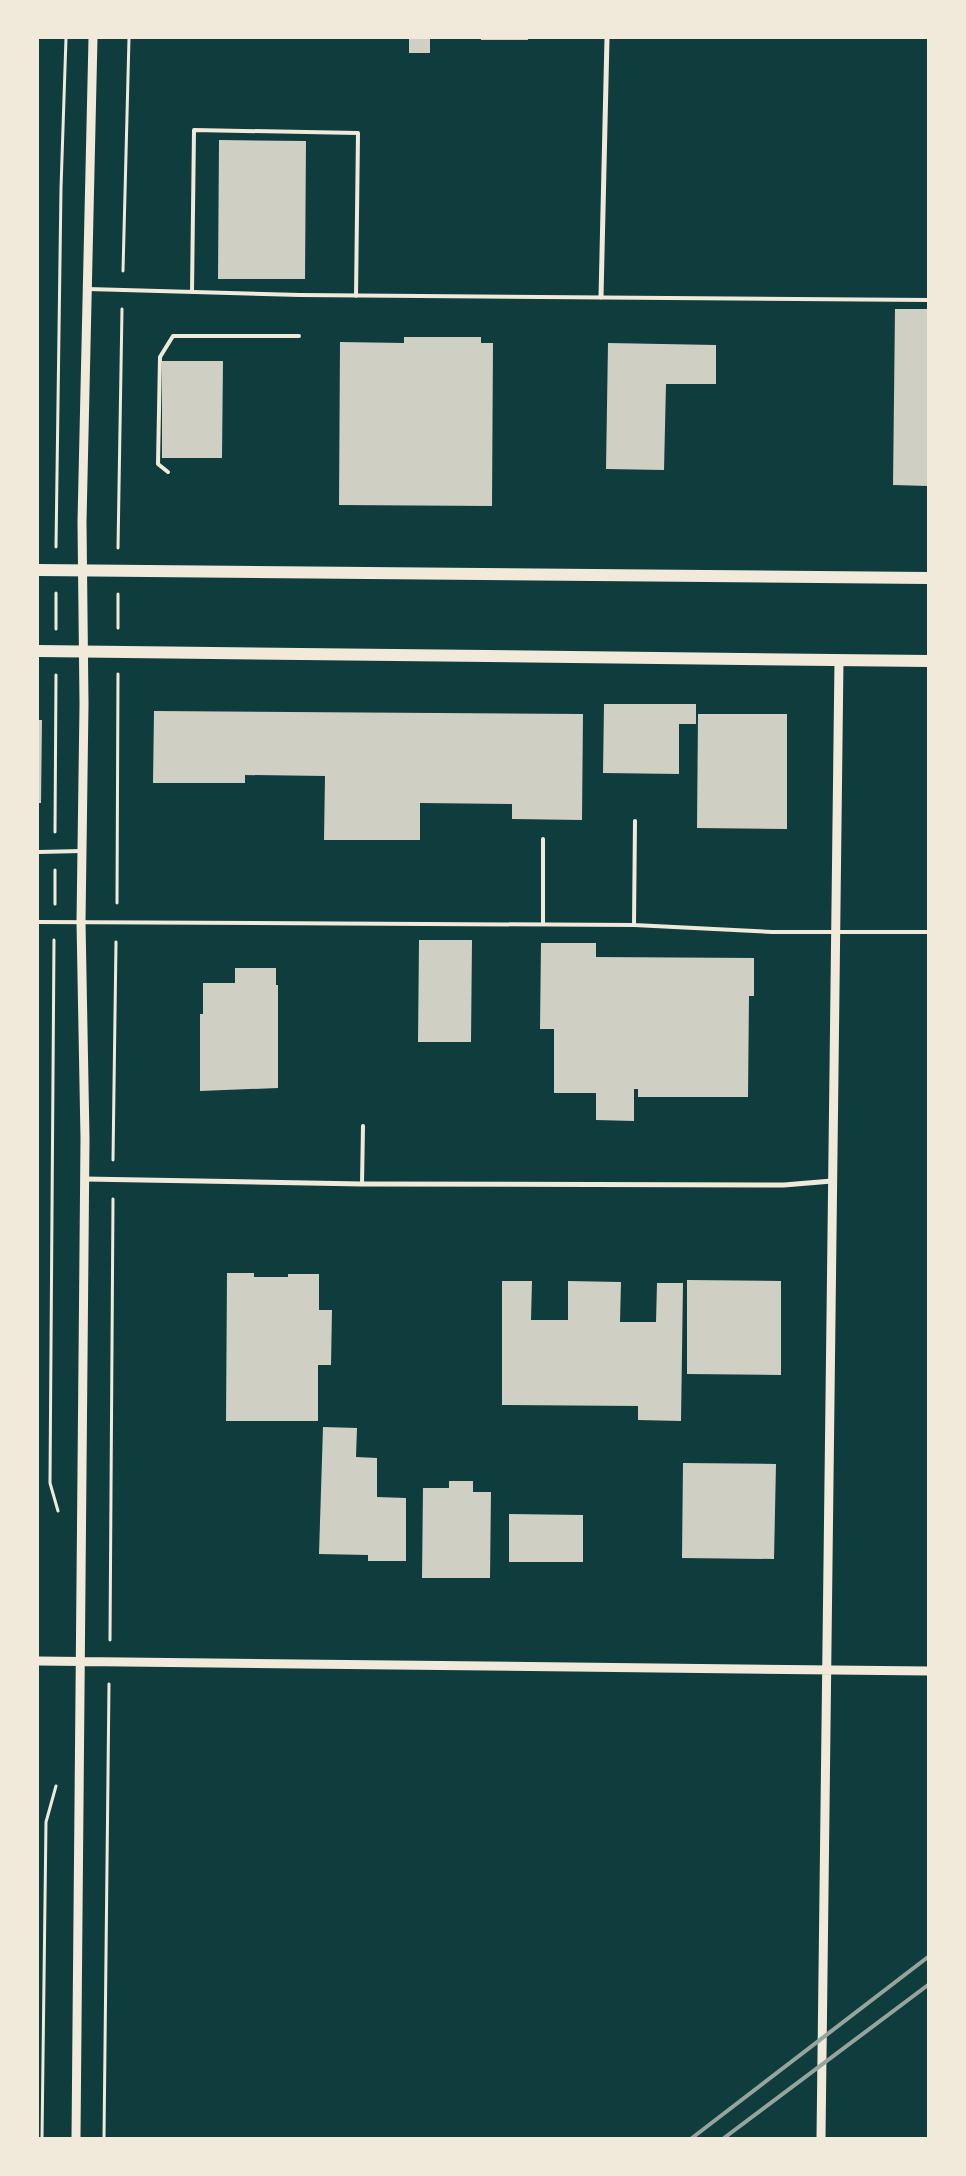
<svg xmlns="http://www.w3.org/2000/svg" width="966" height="2176" viewBox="0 0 966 2176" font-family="Cabin,sans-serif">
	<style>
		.building { fill: #cfcfc3 }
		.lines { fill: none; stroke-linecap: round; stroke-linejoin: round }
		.path { stroke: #f1e9da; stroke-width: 3 }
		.service { stroke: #f1e9da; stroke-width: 4 }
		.minor { stroke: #f1e9da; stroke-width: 5 }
		.tertiary { stroke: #f1e9da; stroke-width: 9 }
		.primary { stroke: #f1e9da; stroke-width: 12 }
		.rail { stroke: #97a49c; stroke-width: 4 }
	</style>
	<rect width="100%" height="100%" fill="#0f3d3e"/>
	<!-- building -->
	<path class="building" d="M409 38H430V53H409Z
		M481 38H528V40H481Z
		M219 140 306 141 305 279H218Z
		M895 309H928V486L893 485Z
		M404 337H481V343H493L492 506 339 505 340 342 404 343Z
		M608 343 716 345V384H666L664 470 606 469Z
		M162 361H223L222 458H162Z
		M604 704H696V724H679V774L603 773Z
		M154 711 583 714 582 820 512 819V804L420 803V840H324L325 776 245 775V783H153Z
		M698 714H787V829L697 828Z
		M38 720H42L41 803H38Z
		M419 940H472L471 1042H418Z
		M541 943H596V957L754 958V996H749L748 1097H638V1089H634V1121L596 1120V1093H554V1029H540Z
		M235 968H276V985H278V1088L200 1091V1014H203V983H235Z
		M227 1273H254V1277H288V1274H319V1310H332L331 1365H318V1421H226Z
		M687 1280 781 1281V1375L687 1374Z
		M502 1281H532L531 1320H568V1281L621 1282 620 1322H656L657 1283H683L681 1421 638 1420V1406L502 1405Z
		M323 1427 357 1428 356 1457 377 1458V1497L406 1498V1561H368V1555L319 1554Z
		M683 1463 776 1464 774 1559 682 1558Z
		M449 1481H473V1492H491L490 1578H422L423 1488H449Z
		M509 1514 583 1515V1562H509Z"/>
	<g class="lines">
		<!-- path -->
		<path class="path" d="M123 271 129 38
			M56 547 61 188 66 38
			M118 548 122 309
			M56 593V629
			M118 628V594
			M55 832 56 675
			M55 870V904
			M117 903 118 674
			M54 940 50 1483 58 1511
			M113 1160 116 942
			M110 1640 113 1199
			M42 2138 46 1822 56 1786
			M104 2138 109 1684"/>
		<!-- service -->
		<path class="service" d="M88 289 300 295 928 300
			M192 292 194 130 358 133 356 296
			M168 472 158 464 160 357 173 336H299
			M543 839V924
			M38 852 82 851
			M38 922 634 925 772 932H928
			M634 925 635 821
			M362 1184 363 1126"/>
		<!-- minor -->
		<path class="minor" d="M601 297 607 38
			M85 1179 362 1184 784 1185 832 1181"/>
		<!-- tertiary -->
		<path class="tertiary" d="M38 1661 928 1671
			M76 2138 85 1138 81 922 84 704 82 522 93 38
			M821 2138 839 660"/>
		<!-- primary -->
		<path class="primary" d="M38 570 928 578
			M38 651 928 661"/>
		<!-- rail -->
		<path class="rail" d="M692 2138 928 1957
			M724 2138 928 1985"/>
	</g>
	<!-- border -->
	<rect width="966" height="2176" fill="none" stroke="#f1e9da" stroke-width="78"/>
</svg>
